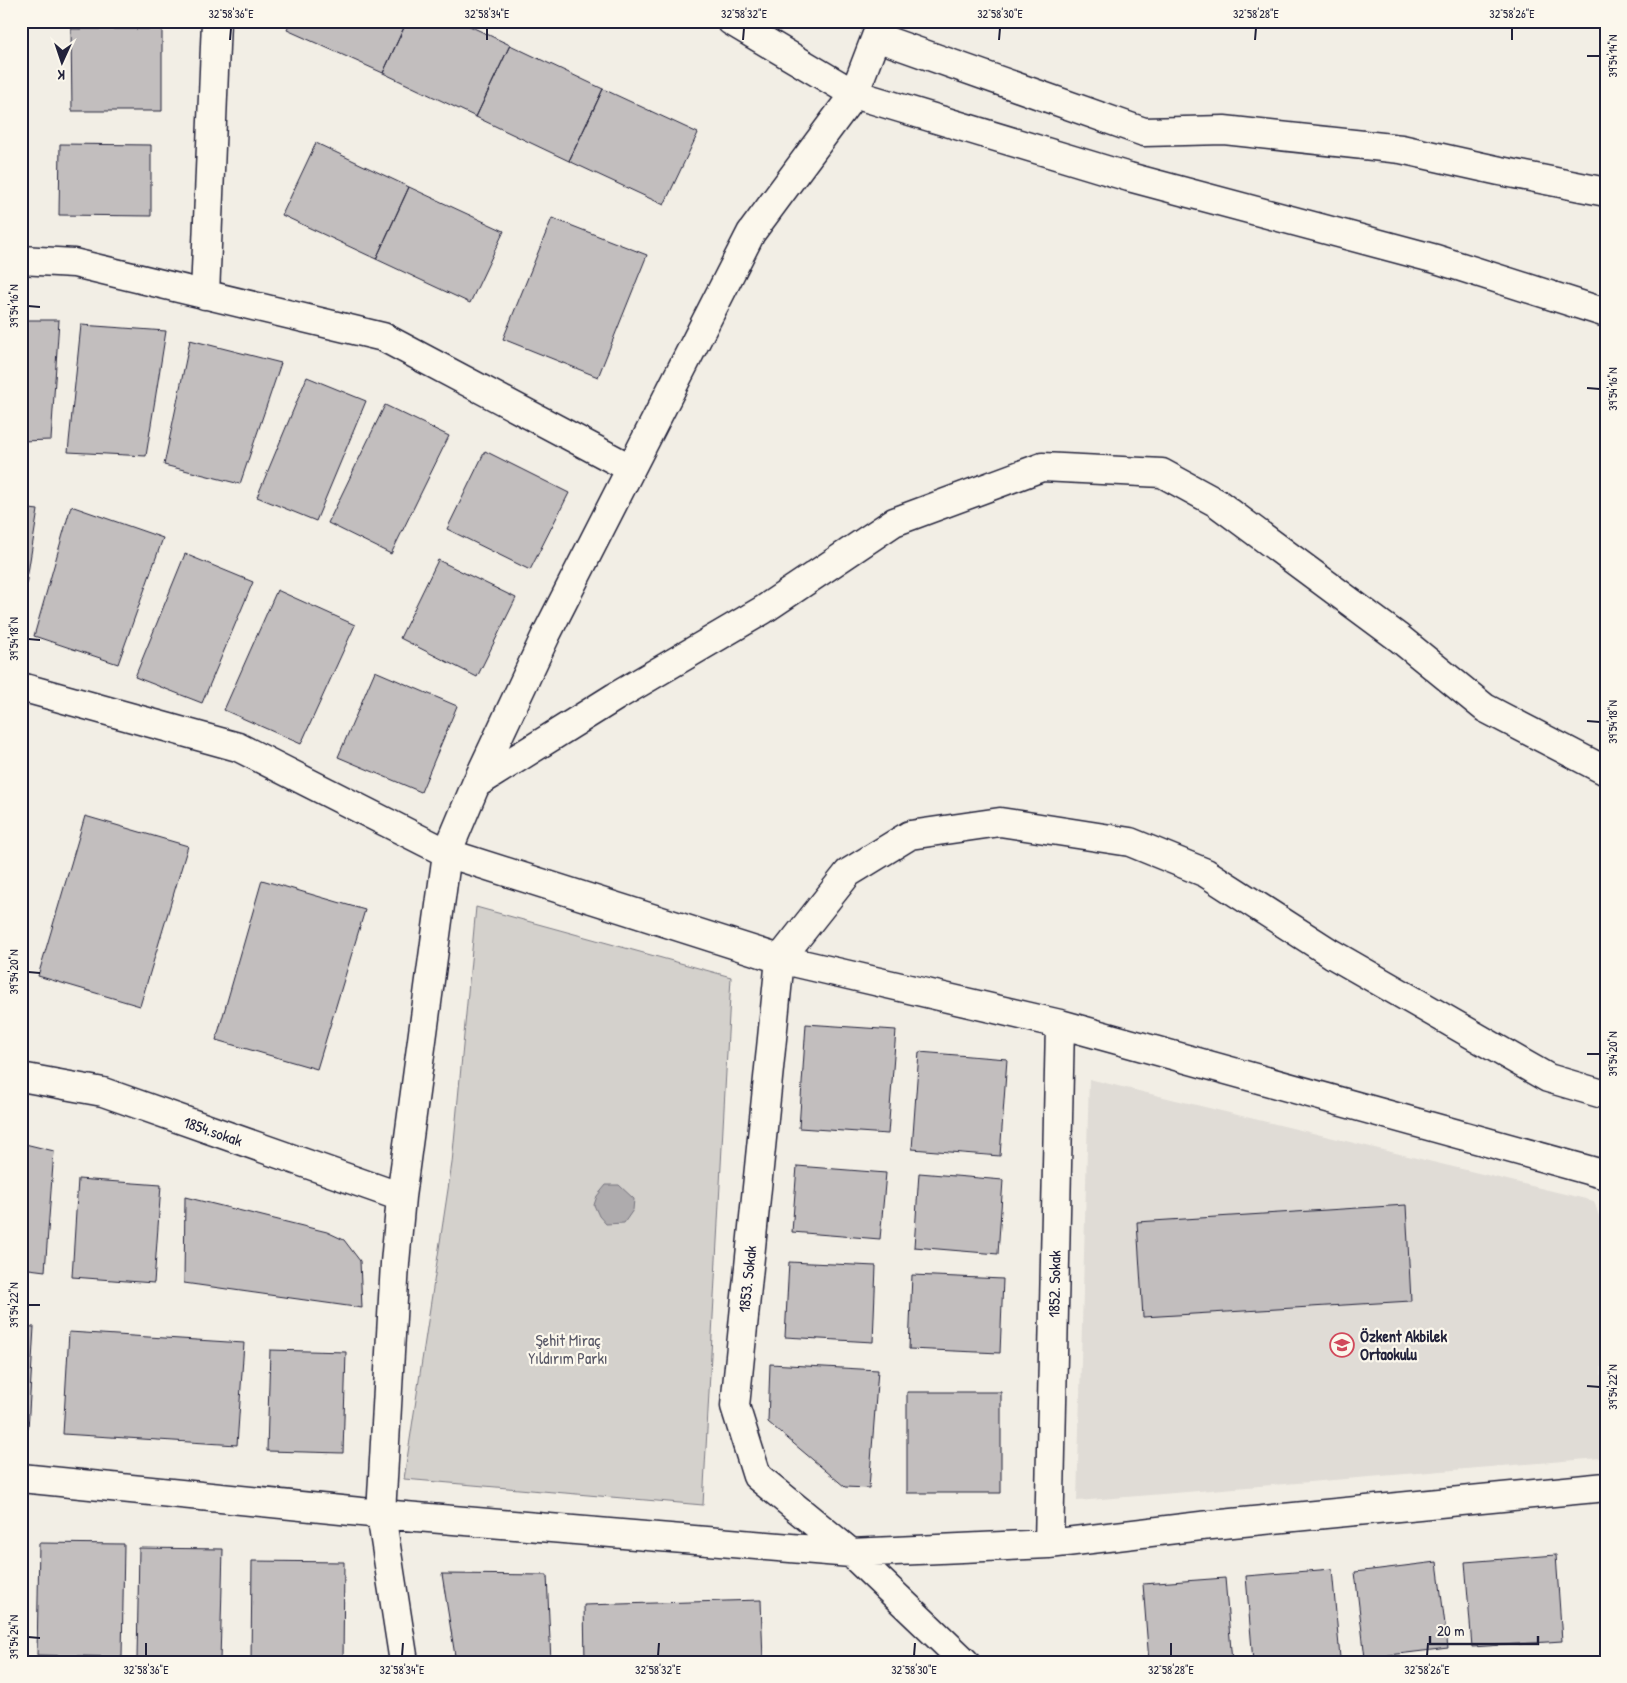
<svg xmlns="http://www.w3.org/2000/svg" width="1627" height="1683" viewBox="0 0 1627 1683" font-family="'Patrick Hand',sans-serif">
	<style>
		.built { fill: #e0dcd6 }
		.green { fill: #d4d1cc; stroke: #7b7a84 }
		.water { fill: #aeabad; stroke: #76747f }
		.building { fill: #c2bebe; stroke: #22223b }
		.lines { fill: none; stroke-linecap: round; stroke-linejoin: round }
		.minor-casing { stroke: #22223b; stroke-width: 31 }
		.minor { stroke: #fbf7ec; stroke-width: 28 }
		.ticks { fill: none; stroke: #22223b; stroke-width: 2 }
		.labels { text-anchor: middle; stroke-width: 4.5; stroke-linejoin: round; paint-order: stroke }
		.street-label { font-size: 16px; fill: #22223b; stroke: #fbf7ec }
		.poi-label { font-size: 16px; font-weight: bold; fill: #22223b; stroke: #fbf7ec; text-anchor: start }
		.park-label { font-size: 16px; fill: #575766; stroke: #fbf7ec }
		.neatline { fill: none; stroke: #22223b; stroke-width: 2 }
		.ticks-label { font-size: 12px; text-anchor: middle; fill: #22223b }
	</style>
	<rect width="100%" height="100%" fill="#f2eee5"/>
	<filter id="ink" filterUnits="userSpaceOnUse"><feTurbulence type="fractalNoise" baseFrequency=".02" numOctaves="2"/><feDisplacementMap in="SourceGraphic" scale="10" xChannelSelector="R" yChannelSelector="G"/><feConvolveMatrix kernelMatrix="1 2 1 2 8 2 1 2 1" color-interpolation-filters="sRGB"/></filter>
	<g filter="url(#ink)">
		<!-- built -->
		<path class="built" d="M1089 1079 1594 1201 1604 1231 1600 1458 1077 1501Z"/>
		<!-- green -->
		<path class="green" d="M476 907 731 977 703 1505 404 1479 452 1163Z"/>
		<!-- water -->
		<path class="water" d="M606 1185H619L634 1199 633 1210 624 1223 606 1224 599 1216 594 1205 597 1196Z"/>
		<!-- building -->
		<path class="building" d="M291 21H407L383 73 287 30Z
			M407 21H459L510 45 476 117 383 73Z
			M71 29H162V111H72Z
			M510 45 603 89 569 161 476 117Z
			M603 89 698 133 664 205 569 161Z
			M316 143 409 187 376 259 282 215Z
			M60 144 151 145V216L59 215Z
			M409 187 504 231 470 303 376 259Z
			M552 218 647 255 598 377 503 339Z
			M21 320H59L51 440 21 441Z
			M81 325 166 331 146 456 68 452Z
			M190 340 281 363 240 484 164 465Z
			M307 377 366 401 316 521 257 497Z
			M385 405 449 436 391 554 328 523Z
			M485 451 569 493 530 570 447 529Z
			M71 506 163 538 118 664 34 636Z
			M21 508 38 510 21 617Z
			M185 554 253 582 202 703 135 677Z
			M438 560 516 598 477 677 400 638Z
			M277 590 355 625 301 744 224 710Z
			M375 671 457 706 421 792 338 757Z
			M85 816 188 846 140 1006 38 976Z
			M262 880 365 910 317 1069 216 1040Z
			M806 1024 896 1030 888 1134 799 1128Z
			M919 1052 1007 1059 1000 1156 912 1149Z
			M21 1143 54 1151 45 1271 21 1268Z
			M797 1166 886 1173 880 1239 792 1232Z
			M919 1173 1003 1180 998 1254 914 1247Z
			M78 1179 161 1185 154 1283 72 1277Z
			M185 1197 327 1232 344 1240 360 1261 362 1308 184 1283Z
			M1406 1205 1411 1301 1143 1317 1137 1222Z
			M789 1262 876 1266 873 1342 785 1337Z
			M912 1275 1003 1279 1000 1353 909 1349Z
			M21 1326 34 1327 28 1429 21 1428Z
			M69 1332 244 1343 237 1445 63 1434Z
			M270 1350 346 1352 343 1453 267 1451Z
			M770 1364 878 1370 869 1488 845 1487 768 1422Z
			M907 1392H1001V1493H907Z
			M39 1543 124 1544 122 1657 37 1655Z
			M139 1548 223 1549 220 1661 137 1659Z
			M1556 1555 1562 1641 1472 1647 1465 1562Z
			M252 1561 344 1562 343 1662H251Z
			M1437 1562 1448 1648 1365 1658 1355 1572Z
			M1332 1569 1340 1658 1293 1662H1253L1246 1576Z
			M442 1574 547 1575 551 1662H456Z
			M1225 1578 1232 1662H1149L1143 1584Z
			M761 1600 763 1662H585L584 1605Z"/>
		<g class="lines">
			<!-- minor casing -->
			<g class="minor-casing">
				<path id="minor" d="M731 21 854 94 1129 177 1436 259 1606 313
					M876 37 1144 132 1224 130 1401 149 1500 171 1606 192
					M21 260 74 263 383 337 630 468
					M205 295 216 21
					M21 687 238 747 447 853 780 959 1060 1024 1606 1175
					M476 784 615 697 763 610 894 522 1042 467 1162 473 1217 503 1399 638 1485 708 1606 771
					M21 1077 103 1092 401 1197
					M21 1478 381 1514 851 1553 1049 1544 1201 1526 1606 1487
					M1049 1544 1060 1024
					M404 1662 381 1514 395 1263 401 1197 447 853 476 784 546 635 751 233 854 94 882 21
					M965 1662 851 1553 757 1476 735 1406 780 959 848 873 910 835 1000 822 1130 842 1206 873 1332 954 1548 1078 1606 1095"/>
			</g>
			<!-- minor -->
			<use href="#minor" class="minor"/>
		</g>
	</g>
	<!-- ticks -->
	<path class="ticks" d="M230 40 231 28M487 40V28M743 40 744 28M999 40 1000 28M1255 40 1256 28M1512 40V28M1587 56H1600M28 306 40 307M1587 388 1600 389M28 639 40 640M1587 721 1600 722M28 972 40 973M1587 1054H1600M28 1305H40M1587 1386 1600 1387M28 1637 40 1638M146 1656V1643M402 1656 403 1643M658 1656 659 1643M914 1656 915 1643M1171 1656V1643M1427 1656 1428 1643"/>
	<!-- icons -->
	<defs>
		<g id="school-ring" transform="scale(1.25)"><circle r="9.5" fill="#fbf7ec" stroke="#d1495b" stroke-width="1.5"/><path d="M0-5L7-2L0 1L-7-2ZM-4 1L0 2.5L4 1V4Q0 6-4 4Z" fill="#d1495b"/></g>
	</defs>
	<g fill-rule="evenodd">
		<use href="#school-ring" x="1342" y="1345"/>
	</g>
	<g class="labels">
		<!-- street labels -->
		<g class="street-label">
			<text transform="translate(213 1131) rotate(19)" y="6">1854.sokak</text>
			<text transform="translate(747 1279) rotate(-84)" y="6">1853. Sokak</text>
			<text transform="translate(1054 1284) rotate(-89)" y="6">1852. Sokak</text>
		</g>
		<!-- poi labels -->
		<g class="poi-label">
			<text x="1360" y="1342">Özkent Akbilek<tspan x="1360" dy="18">Ortaokulu</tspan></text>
		</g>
		<!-- park labels -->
		<g class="park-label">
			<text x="568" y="1346">Şehit Miraç<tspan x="568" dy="18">Yıldırım Parkı</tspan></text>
		</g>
	</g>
	<!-- margin -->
	<rect width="1627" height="1683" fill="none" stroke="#fbf7ec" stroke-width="55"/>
	<!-- north arrow -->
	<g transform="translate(62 62) rotate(183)" stroke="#fbf7ec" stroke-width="4" paint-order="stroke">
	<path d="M0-4L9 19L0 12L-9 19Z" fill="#22223b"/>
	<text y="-8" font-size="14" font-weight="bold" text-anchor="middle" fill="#22223b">K</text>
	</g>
	<!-- scale -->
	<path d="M1430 1636v8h108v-8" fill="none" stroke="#22223b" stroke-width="2.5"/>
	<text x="1437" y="1636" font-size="15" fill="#22223b" stroke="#fbf7ec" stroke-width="4" paint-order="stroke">20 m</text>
	<rect x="28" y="28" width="1572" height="1628" class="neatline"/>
	<g class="ticks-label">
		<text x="231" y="18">32°58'36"E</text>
		<text x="487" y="18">32°58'34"E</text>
		<text x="744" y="18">32°58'32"E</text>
		<text x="1000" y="18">32°58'30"E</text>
		<text x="1256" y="18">32°58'28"E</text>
		<text x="1512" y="18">32°58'26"E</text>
		<text transform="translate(1613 56) rotate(-90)" y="4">39°54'14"N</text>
		<text transform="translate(14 306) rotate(-90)" y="4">39°54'16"N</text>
		<text transform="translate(1613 389) rotate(-90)" y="4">39°54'16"N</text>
		<text transform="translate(14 639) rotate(-90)" y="4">39°54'18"N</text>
		<text transform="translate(1613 722) rotate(-90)" y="4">39°54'18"N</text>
		<text transform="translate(14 972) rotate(-90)" y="4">39°54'20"N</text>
		<text transform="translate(1613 1054) rotate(-90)" y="4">39°54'20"N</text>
		<text transform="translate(14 1305) rotate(-90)" y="4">39°54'22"N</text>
		<text transform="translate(1613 1387) rotate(-90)" y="4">39°54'22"N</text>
		<text transform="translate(14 1637) rotate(-90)" y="4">39°54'24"N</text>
		<text x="146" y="1674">32°58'36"E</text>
		<text x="402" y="1674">32°58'34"E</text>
		<text x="658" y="1674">32°58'32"E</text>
		<text x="914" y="1674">32°58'30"E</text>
		<text x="1171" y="1674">32°58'28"E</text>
		<text x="1427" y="1674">32°58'26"E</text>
	</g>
</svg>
